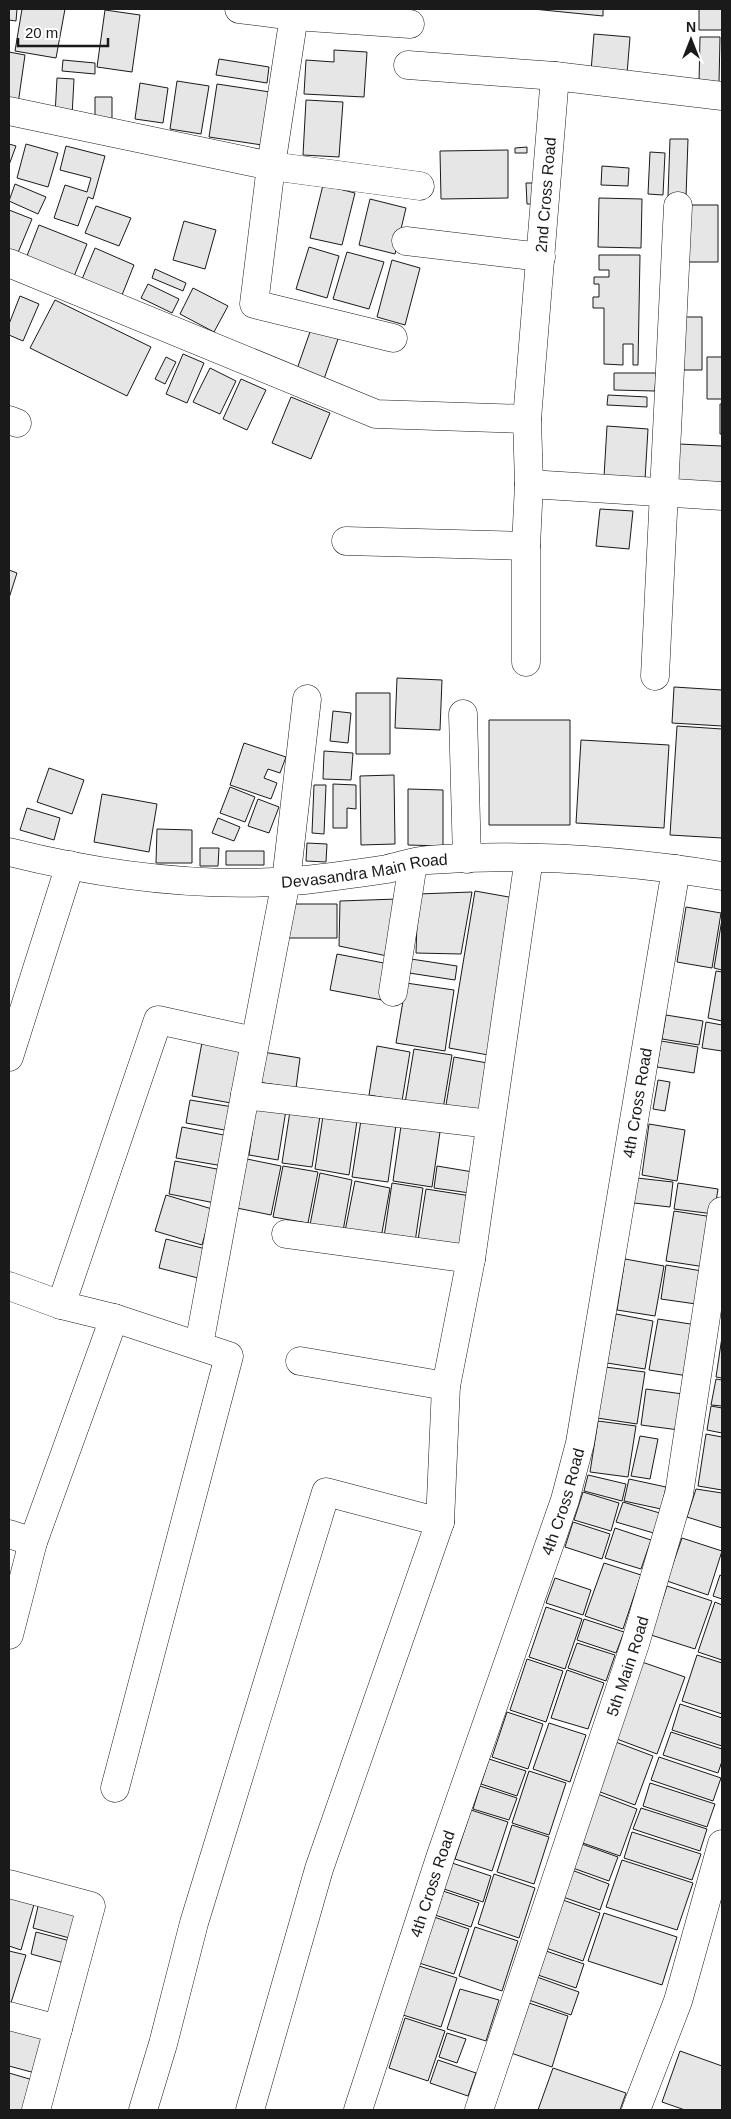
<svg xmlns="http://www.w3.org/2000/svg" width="731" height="2119" viewBox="0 0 731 2119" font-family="Arial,sans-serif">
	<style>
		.building { fill: #e6e6e6; stroke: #1a1a1a }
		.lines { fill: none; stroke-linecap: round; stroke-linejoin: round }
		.minor-casing { stroke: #1a1a1a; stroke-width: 29 }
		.major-casing { stroke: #1a1a1a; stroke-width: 29 }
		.minor { stroke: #fff; stroke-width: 28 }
		.major { stroke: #fff; stroke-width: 28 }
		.labels { text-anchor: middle; stroke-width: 4; stroke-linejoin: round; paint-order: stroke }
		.street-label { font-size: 16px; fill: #1a1a1a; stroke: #fff }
	</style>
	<rect width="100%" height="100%" fill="#fff"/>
	<!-- building -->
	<path class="building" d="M9 9H17L16 21 9 20Z
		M22 9H65L56 58 15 51Z
		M533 9H603V16Z
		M699 9H722V30H699Z
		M105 10 140 15 132 72 97 67Z
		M594 34 630 37 627 74 591 71Z
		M700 37H720L719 83H699Z
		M334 50 367 52 364 97 304 94 306 60 334 62Z
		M9 52 25 55 18 104 9 102Z
		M219 59 269 67 267 83 216 75Z
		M63 60 95 63V74L62 71Z
		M57 78 74 79 72 116 55 115Z
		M177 81 209 86 201 134 170 129Z
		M140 83 168 88 163 123 135 119Z
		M217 84 270 92 262 145 209 137Z
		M95 97H112V122H95Z
		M306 100 343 102 339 157 303 155Z
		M670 139H688L686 197 668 196Z
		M9 144 16 146 9 165Z
		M26 144 58 153 48 187 17 178Z
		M66 146 105 156 93 199 88 197 78 226 54 218 65 185 87 192 91 178 60 170Z
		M527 147V153H515V148Z
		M508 150V198L441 199 440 151Z
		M650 152 665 153 663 195 648 194Z
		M602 166 629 168 628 186 601 185Z
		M526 183H537L538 204H527Z
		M15 184 46 197 38 214 9 201Z
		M323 185 355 193 342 245 310 238Z
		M599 198 642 199 641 248 598 247Z
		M370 199 406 208 395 254 359 245Z
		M683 205H718V262H683Z
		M96 206 131 218 119 246 85 233Z
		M9 210 32 219 17 255 9 252Z
		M184 221 216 230 205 269 173 260Z
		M39 225 87 244 73 279 25 261Z
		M309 247 339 256 327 298 296 289Z
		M95 248 134 265 120 300 80 284Z
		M347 252 384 262 369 309 333 299Z
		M599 255H640L638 365H633V344H623V365L604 364V308H593V297H599V284H594V277H609V270H599Z
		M392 260 420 268 405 325 377 317Z
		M155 269 186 283 183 291 152 278Z
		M148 284 179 299 172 313 141 298Z
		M193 288 228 306 214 332 180 314Z
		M20 296 39 304 23 341 9 335V324Z
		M55 300 151 347 127 396 30 348Z
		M679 317H702V370H677Z
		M311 329 338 339 324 379 297 369Z
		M183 354 204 363 187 403 166 394Z
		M166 357 176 362 165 384 155 379Z
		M707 357H722V399H707Z
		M210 368 236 381 220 414 193 402Z
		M614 373H656L655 391 614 390Z
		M241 379 266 390 247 430 223 419Z
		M608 395 647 397V407L607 405Z
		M291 397 330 413 311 459 272 443Z
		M720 404H722V434H720Z
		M607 426 648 429 645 480 604 477Z
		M679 444 722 446V483L678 481Z
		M600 509 633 511 629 549 596 546Z
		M9 570 17 573 9 598Z
		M397 678 442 680 440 730 395 728Z
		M674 687 722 690V726L672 723Z
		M356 693H390V754H356Z
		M333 711 351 713 348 743 330 741Z
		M489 720H570V825H489Z
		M677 726 722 729V838L670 835Z
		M581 740 669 745 664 828 576 823Z
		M244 743 286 757 280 773 268 769 264 778 277 783 271 799 230 785Z
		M324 751 353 753 351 780 323 779Z
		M49 768 84 780 72 814 37 802Z
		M394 775 395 844 361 845 360 776Z
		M333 784 356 785V809L347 808V828H333Z
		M314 785H326L324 834 312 833Z
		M230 787 255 797 245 822 220 813Z
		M408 789 443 790V846L408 845Z
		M102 794 157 804 149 852 94 842Z
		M258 799 279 807 269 833 248 826Z
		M27 808 60 818 54 840 20 830Z
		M218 818 240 827 234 841 212 833Z
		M157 829 192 830V863H156Z
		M307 843 327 844 326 862 306 861Z
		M200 848H219L218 866H200Z
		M226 851H264V865H226Z
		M475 891 520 899 494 1056 449 1048Z
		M472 892 461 954 416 953 418 894Z
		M397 899 392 957 339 946 340 901Z
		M286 904H337V938H282Z
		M686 907 721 913 712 968 677 962Z
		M722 919V970L714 968Z
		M337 954 389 964 382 1000 330 990Z
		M411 959 457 966 455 980 409 973Z
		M716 971 722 972V1021L708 1018Z
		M406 983 454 990 445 1051 396 1043Z
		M666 1015 703 1021 699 1045 662 1039Z
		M706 1022 722 1025V1051L702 1048Z
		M203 1037 242 1045 231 1103 192 1096Z
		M661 1041 698 1047 694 1073 657 1067Z
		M377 1046 410 1052 402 1101 369 1095Z
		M414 1049 452 1055 443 1109 405 1103Z
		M263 1052 300 1058 296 1088 258 1082Z
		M454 1057 493 1064 485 1112 446 1105Z
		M658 1080 670 1082 665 1111 653 1109Z
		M190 1100 233 1107 230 1131 186 1123Z
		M256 1106 286 1110 278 1160 249 1155Z
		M290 1111 320 1116 312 1167 282 1163Z
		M323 1116 357 1121 349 1175 315 1169Z
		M361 1120 396 1125 388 1182 352 1177Z
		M649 1124 685 1130 677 1181 642 1175Z
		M401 1126 440 1132 432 1187 393 1181Z
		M182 1127 229 1136 223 1166 176 1158Z
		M242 1158 281 1166 271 1215 232 1207Z
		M175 1161 222 1170 215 1203 169 1194Z
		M283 1166 318 1172 308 1223 273 1217Z
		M437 1166 473 1172 470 1193 434 1188Z
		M320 1173 352 1180 343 1231 310 1225Z
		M637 1178 673 1182 670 1207 634 1203Z
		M355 1181 390 1188 381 1238 345 1231Z
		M392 1183 423 1188 415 1242 384 1237Z
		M678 1183 718 1189 714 1214 674 1209Z
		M426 1189 471 1196 464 1247 418 1240Z
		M166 1195 212 1209 202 1245 155 1231Z
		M674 1211 713 1217 705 1267 666 1261Z
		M166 1239 206 1249 198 1278 159 1268Z
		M625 1259 664 1266 655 1316 617 1310Z
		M666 1265 702 1271 696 1304 661 1299Z
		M616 1314 653 1321 645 1369 607 1363Z
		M658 1319 697 1325 688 1376 649 1370Z
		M722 1337V1378L716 1377Z
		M605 1367 645 1372 637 1424 597 1418Z
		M716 1379 722 1380V1406L711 1405Z
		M646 1389 683 1394 679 1430 641 1425Z
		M711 1406 722 1408V1433L707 1430Z
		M598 1421 636 1426 628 1477 590 1472Z
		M706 1434 722 1437V1490L698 1486Z
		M640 1436 658 1439 650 1479 631 1476Z
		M588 1475 626 1484 622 1501 584 1491Z
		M629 1479 666 1487 661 1509 624 1501Z
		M696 1489 722 1493V1528L687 1517Z
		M583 1492 619 1503 611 1531 574 1520Z
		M623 1502 663 1514 657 1534 616 1522Z
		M573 1522 610 1534 602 1559 565 1547Z
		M615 1528 651 1540 641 1569 605 1558Z
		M682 1538 722 1551 708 1595 667 1581Z
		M604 1563 641 1575 623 1629 585 1616Z
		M720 1575 722 1576V1599L713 1596Z
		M555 1578 591 1590 583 1615 546 1603Z
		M667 1586 712 1601 695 1649 651 1635Z
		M715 1602 722 1605V1660L698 1652Z
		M546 1607 582 1619 565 1669 529 1657Z
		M584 1619 624 1632 616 1653 577 1640Z
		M577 1643 615 1655 606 1681 568 1668Z
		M697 1655 722 1663V1714L682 1701Z
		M527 1659 563 1671 546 1722 510 1710Z
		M642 1662 685 1677 657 1754 614 1738Z
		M567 1670 604 1683 588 1729 551 1718Z
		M680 1704 722 1718V1746L672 1730Z
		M507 1712 543 1724 528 1769 492 1757Z
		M549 1723 586 1735 570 1782 533 1769Z
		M671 1732 722 1749V1761L718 1773 663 1755Z
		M613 1741 653 1756 635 1805 595 1790Z
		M659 1757 721 1778 713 1801 651 1780Z
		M489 1759 526 1771 517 1796 481 1784Z
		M529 1771 566 1783 549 1835 512 1823Z
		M650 1783 715 1804 707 1827 643 1806Z
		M480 1786 517 1798 509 1820 473 1809Z
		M595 1793 637 1809 620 1856 577 1841Z
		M641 1808 707 1829 700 1851 633 1829Z
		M471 1810 508 1822 492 1871 455 1859Z
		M512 1825 549 1837 534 1884 497 1872Z
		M632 1832 701 1854 692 1880 624 1858Z
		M579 1843 618 1857 609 1881 570 1867Z
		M622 1860 693 1883 677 1930 606 1907Z
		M449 1862 491 1876 483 1902 441 1888Z
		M569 1869 609 1884 600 1910 560 1896Z
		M494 1874 535 1888 519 1938 478 1924Z
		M443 1891 479 1903 471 1927 435 1915Z
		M9 1894 35 1901 21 1950 9 1946Z
		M560 1899 600 1913 583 1961 543 1947Z
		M39 1902 80 1913 73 1939 33 1928Z
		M604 1913 677 1937 662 1985 588 1961Z
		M434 1917 469 1929 454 1974 419 1963Z
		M475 1927 518 1941 502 1991 459 1976Z
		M36 1932 74 1942 68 1964 31 1954Z
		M543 1950 584 1964 576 1988 535 1974Z
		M9 1951 26 1955 10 2006H9Z
		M419 1966 457 1978 441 2027 403 2015Z
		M534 1976 579 1992 571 2015 526 1999Z
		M460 1989 499 2000 486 2041 447 2029Z
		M526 2002 568 2016 552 2067 508 2052Z
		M405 2018 445 2031 428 2081 389 2068Z
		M9 2028 44 2037 35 2073 9 2066Z
		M447 2033 466 2039 457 2063 439 2057Z
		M680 2051 722 2066V2110H685L662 2102Z
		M438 2060 476 2073 468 2096 430 2083Z
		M553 2068 626 2093 620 2110H538Z
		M9 2073 33 2080 25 2110H9Z"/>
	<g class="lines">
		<!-- minor casing -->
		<g class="minor-casing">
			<g id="minor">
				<path d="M239 9 294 16 410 24"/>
				<path d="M295 9 271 166 254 304 393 338"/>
				<path d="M408 65 555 76"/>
				<path d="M9 111 271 166 420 186"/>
				<path d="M406 241 541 257"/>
				<path d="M9 263 376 414 527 419"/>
				<path d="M9 420 17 423"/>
				<path d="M529 484 722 496"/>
				<path d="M346 541 526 546"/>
				<path id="s1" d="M526 662V546L529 484 527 419 555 76 722 96"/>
				<path d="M655 676 678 206"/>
				<path d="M463 714 467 859"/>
				<path d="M393 992 413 863"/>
				<path d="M9 1057 70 865"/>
				<path d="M245 1095 286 881 307 699"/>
				<path d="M286 1234 471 1259"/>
				<path d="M9 1286 61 1305 114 1318 229 1356 115 1788"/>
				<path d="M61 1305 158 1020 254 1041"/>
				<path d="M199 1345 245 1095 490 1124"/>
				<path d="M300 1361 446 1386"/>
				<path d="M9 1534 33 1542"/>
				<path d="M9 1635 33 1542 114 1318"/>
				<path d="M9 1884 91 1906 36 2110"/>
				<path d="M9 2016 58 2029"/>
				<path d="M143 2110 163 2044 194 1923 326 1492 440 1522 446 1386 471 1259 529 858"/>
				<path d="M250 2110 319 1869 440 1522"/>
				<path id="s2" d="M358 2110 441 1855 565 1500 580 1443 676 869"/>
				<path id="s3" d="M479 2110 635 1644 679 1494 722 1211"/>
				<path d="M636 2110 678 2001 722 1844"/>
			</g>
		</g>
		<!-- major casing -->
		<g class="major-casing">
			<g id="major">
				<path id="s4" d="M9 852C105 876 205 889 305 880 333 877 360 873 387 869 401 866 415 861 428 860 524 853 628 861 722 876"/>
			</g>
		</g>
		<!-- minor -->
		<use href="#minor" class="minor"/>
		<!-- major -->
		<use href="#major" class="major"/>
	</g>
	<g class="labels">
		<!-- street labels -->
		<g class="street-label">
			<text dy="6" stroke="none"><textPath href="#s1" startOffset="468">2nd Cross Road</textPath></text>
			<text dy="6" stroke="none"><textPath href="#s4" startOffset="359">Devasandra Main Road</textPath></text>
			<text dy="6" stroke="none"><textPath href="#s2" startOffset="1048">4th Cross Road</textPath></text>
			<text dy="6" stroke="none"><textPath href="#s2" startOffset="642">4th Cross Road</textPath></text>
			<text dy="6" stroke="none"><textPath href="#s3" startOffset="468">5th Main Road</textPath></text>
			<text dy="6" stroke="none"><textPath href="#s2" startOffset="238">4th Cross Road</textPath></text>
		</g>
	</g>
	<!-- border -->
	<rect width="731" height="2119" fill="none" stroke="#1a1a1a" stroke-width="20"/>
	<!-- north arrow -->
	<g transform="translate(691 40)" stroke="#ffffff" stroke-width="4" paint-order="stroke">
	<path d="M0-4L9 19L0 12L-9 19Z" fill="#1a1a1a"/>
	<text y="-8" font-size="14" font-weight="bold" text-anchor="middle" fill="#1a1a1a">N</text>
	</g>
	<!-- scale -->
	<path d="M18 38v8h90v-8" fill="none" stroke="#1a1a1a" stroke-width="2.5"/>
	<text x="25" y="38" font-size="15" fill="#1a1a1a" stroke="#ffffff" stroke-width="4" paint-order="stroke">20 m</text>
</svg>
